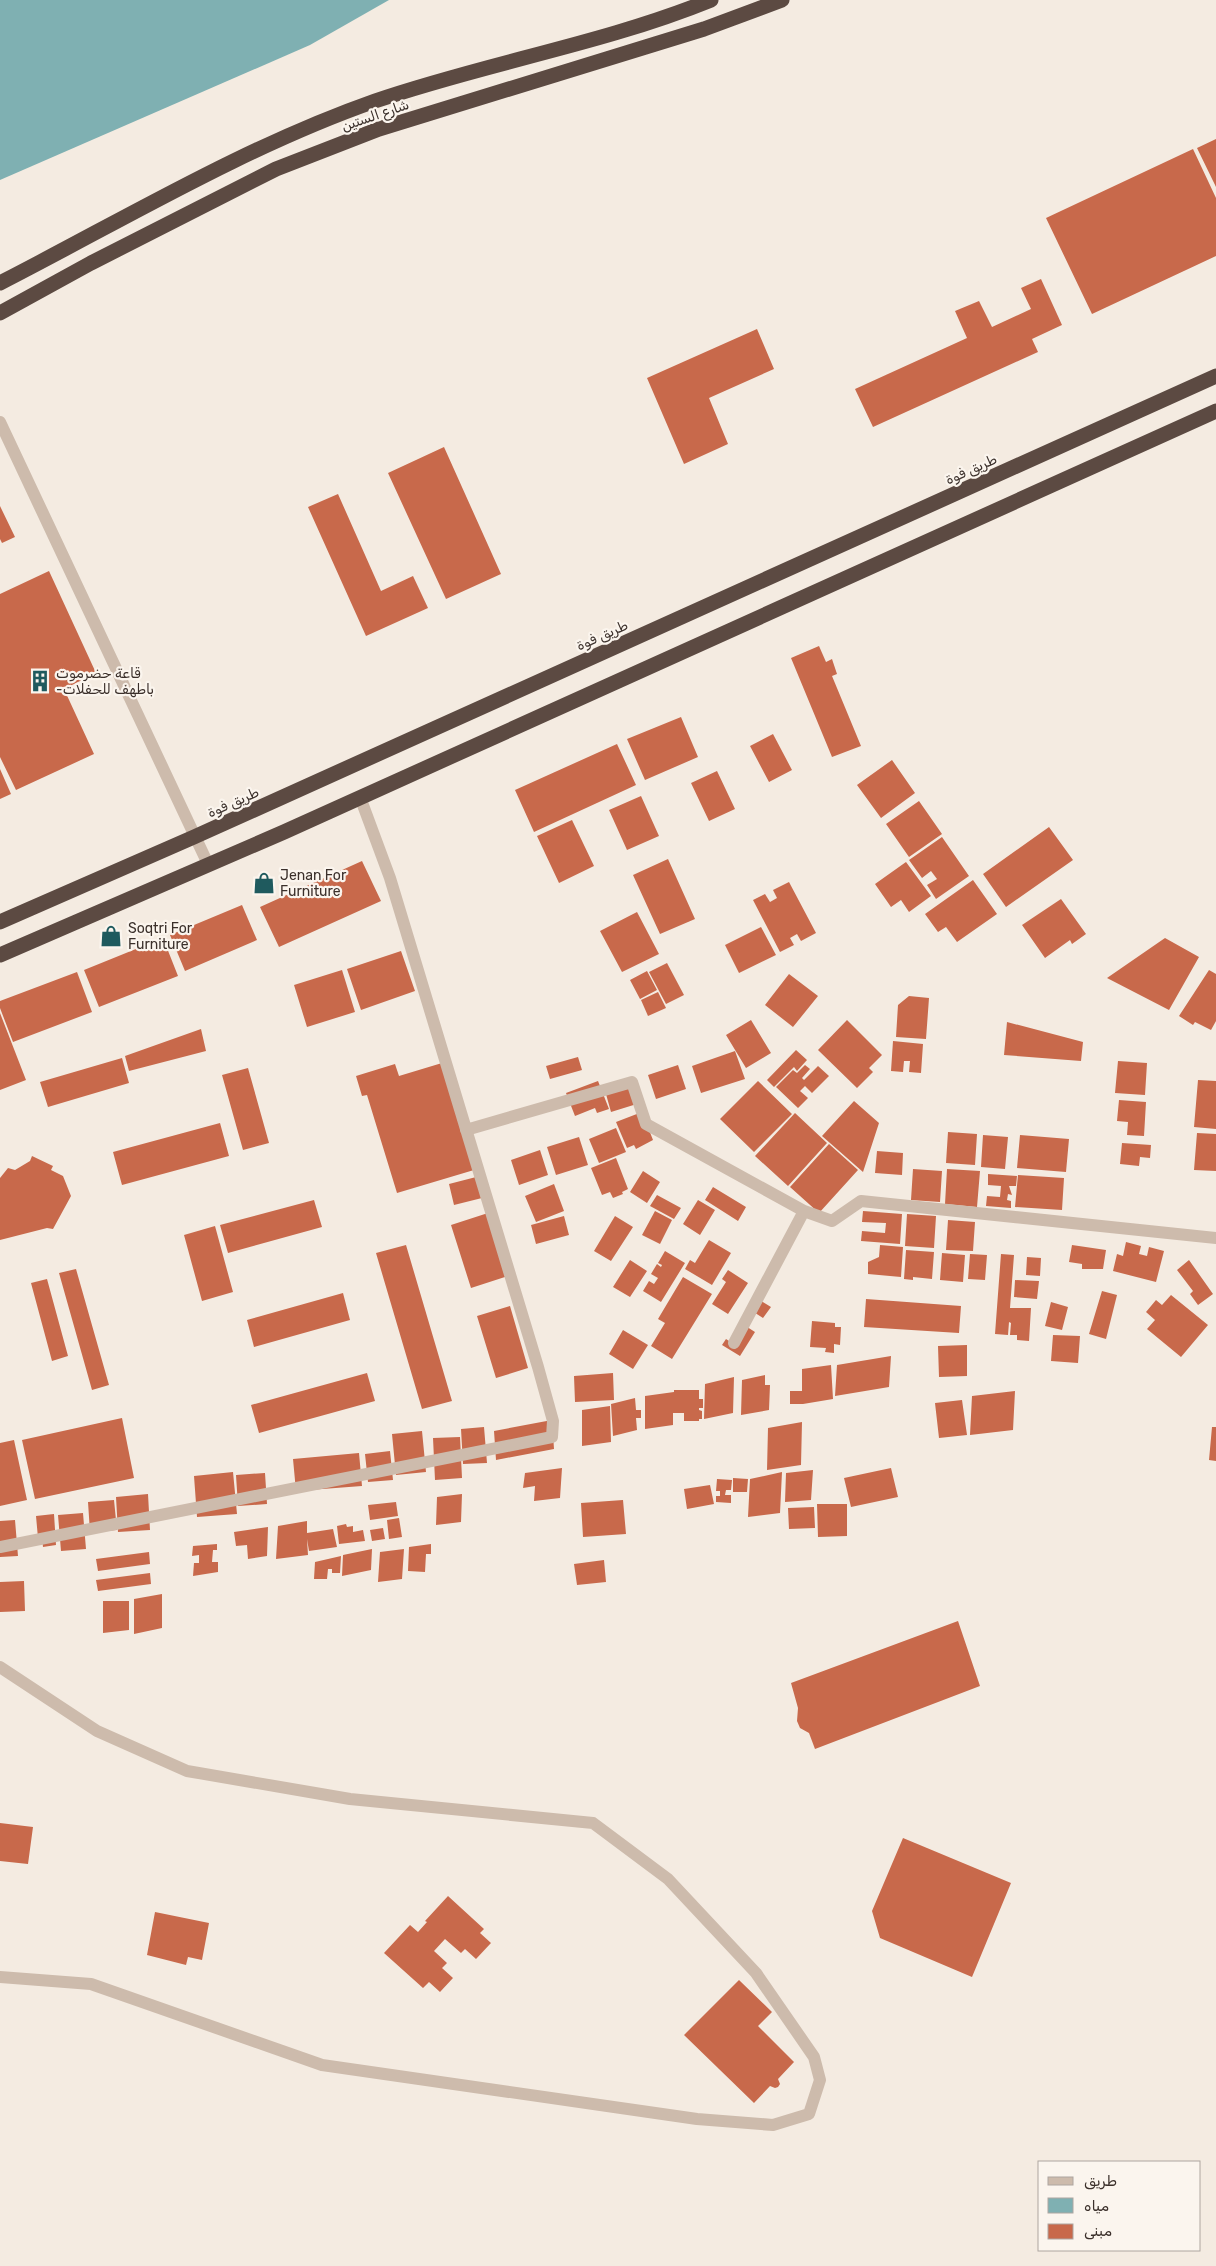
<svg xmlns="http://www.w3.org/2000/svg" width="1216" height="2266" viewBox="0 0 1216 2266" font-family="Rubik,Cairo,sans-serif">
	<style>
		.water { fill: #7fb0b2 }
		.building { fill: #c8694b }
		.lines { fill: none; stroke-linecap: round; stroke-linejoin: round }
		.minor { stroke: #cdbbac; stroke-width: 12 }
		.highway { stroke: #5c4a42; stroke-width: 15 }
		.labels { text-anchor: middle; stroke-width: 4.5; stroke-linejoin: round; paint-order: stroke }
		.street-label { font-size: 14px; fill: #3b302b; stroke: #fbf5ee }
		.poi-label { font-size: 14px; fill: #3b302b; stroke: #fbf5ee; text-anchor: start }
	</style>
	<rect width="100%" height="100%" fill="#f4ebe1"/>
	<!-- water -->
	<path class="water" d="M0 0H389L310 45 0 180Z"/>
	<!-- building -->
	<path class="building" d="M1216 139V187L1197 148Z
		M1193 149 1216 198V256L1092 314 1046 218Z
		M1041 279 1062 325 1032 339 1038 352 873 427 855 389 967 338 955 311 979 301 992 327 1031 309 1021 288Z
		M757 329 774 369 709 398 728 444 684 464 647 378Z
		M444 447 501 574 446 599 388 473Z
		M338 494 381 591 413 576 428 608 366 636 308 507Z
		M0 506 15 537 2 543 0 539Z
		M49 571 96 673 64 689 94 754 16 790 0 757V594Z
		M819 646 826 662 832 659 837 674 832 676 861 746 832 757 791 658Z
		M681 717 698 757 645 780 627 739Z
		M773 734 792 770 769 782 750 746Z
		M617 744 636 785 534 832 515 790Z
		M892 760 915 793 881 818 857 785Z
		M0 769 11 794 0 799Z
		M717 771 735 809 709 821 691 783Z
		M641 796 659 836 627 850 609 810Z
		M919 801 942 834 909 857 886 824Z
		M572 820 594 866 559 883 537 836Z
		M1049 827 1073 860 1006 907 983 874Z
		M942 837 969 876 936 899 927 885 937 879 931 871 922 878 909 860Z
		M668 859 695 919 660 934 633 875Z
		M362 861 381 901 279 947 260 907Z
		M906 862 931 896 909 912 901 900 891 907 875 884Z
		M973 880 997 914 957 942 946 927 938 932 925 914Z
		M789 882 816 933 801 941 797 934 790 938 794 945 780 952 753 900 765 894 770 902 777 898 773 890Z
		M1061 899 1086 934 1072 944 1070 940 1045 958 1022 925Z
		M242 905 257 940 185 971 170 935Z
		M637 912 659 954 622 972 600 931Z
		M761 927 776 955 739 973 725 945Z
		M163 938 178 976 99 1007 84 970Z
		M1165 938 1199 957 1169 1010 1107 978Z
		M401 951 415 991 361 1010 347 969Z
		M667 963 684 995 666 1004 649 972Z
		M342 970 355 1012 307 1027 294 985Z
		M1209 970 1216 974V1021L1211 1030 1195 1022 1193 1025 1179 1016Z
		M647 971 657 990 640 999 630 980Z
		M77 972 92 1012 13 1042 0 1008V1001Z
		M789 974 818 996 793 1027 765 1005Z
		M658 992 666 1008 648 1016 641 1000Z
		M909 996 929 998 926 1039 896 1037 898 1005Z
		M0 1013 26 1080 0 1090Z
		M751 1020 771 1053 746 1068 726 1035Z
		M847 1020 882 1055 869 1068 873 1072 857 1088 818 1050Z
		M1007 1022 1083 1042 1081 1061 1004 1055Z
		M201 1029 206 1051 129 1071 125 1056Z
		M893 1041 923 1044 921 1073 909 1072 910 1061H904L903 1072 891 1071Z
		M796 1050 807 1060 797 1071 794 1067 774 1087 767 1080Z
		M735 1051 745 1079 701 1093 692 1066Z
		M578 1057 582 1070 550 1079 546 1066Z
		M122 1058 129 1083 48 1107 40 1082Z
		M1118 1061 1147 1063 1145 1095 1115 1093Z
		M442 1063 474 1170 397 1193 367 1095 362 1096 356 1076 395 1064 399 1076Z
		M678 1065 686 1089 656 1099 648 1075Z
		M805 1065 810 1069 802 1078 804 1080 818 1066 829 1076 812 1093 805 1086 800 1091 808 1098 798 1108 776 1087 793 1070 797 1073Z
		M248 1068 269 1143 243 1150 222 1075Z
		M632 1078 640 1103 611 1112 604 1087Z
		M1198 1080 1216 1081V1129L1194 1127Z
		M598 1081 609 1109 597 1113 595 1108 575 1116 566 1093Z
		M758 1081 792 1114 754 1152 720 1119Z
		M1119 1100 1146 1102 1144 1136 1127 1135 1128 1122 1117 1121Z
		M854 1101 879 1123 863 1172 822 1136Z
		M642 1112 653 1140 636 1149 634 1145 627 1148 616 1122Z
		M795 1113 827 1143 788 1186 755 1156Z
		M220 1123 229 1156 122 1185 113 1152Z
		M616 1128 626 1152 599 1163 589 1139Z
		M948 1132 977 1134 975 1165 946 1163Z
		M1197 1133 1216 1134V1171L1194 1170Z
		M983 1135 1008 1137 1005 1169 981 1167Z
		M1020 1135 1069 1139 1066 1172 1017 1168Z
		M579 1137 588 1165 556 1175 547 1147Z
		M1122 1143 1151 1145 1150 1158 1140 1157 1139 1166 1120 1164Z
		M829 1144 858 1170 819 1213 790 1187Z
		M540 1150 548 1175 519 1185 511 1160Z
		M877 1151 903 1153 902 1175 875 1173Z
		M32 1156 53 1166 51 1170 63 1176 71 1196 53 1229 47 1228 0 1240V1178L8 1168 15 1170 30 1161Z
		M616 1158 628 1189 622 1192 623 1194 613 1198 610 1192 602 1195 591 1168Z
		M913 1169 942 1171 940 1202 911 1200Z
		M947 1169 980 1171 977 1207 945 1204Z
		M643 1171 660 1182 647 1203 630 1192Z
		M988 1174 1017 1176 1016 1186H1009L1012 1195 1008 1194 1007 1200 1011 1201V1208L986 1206 987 1196 1000 1197 1001 1186 988 1185Z
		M1018 1175 1064 1178 1062 1210 1015 1207Z
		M480 1176 486 1197 454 1205 449 1184Z
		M554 1184 564 1211 536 1222 525 1196Z
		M713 1187 746 1207 738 1221 705 1200Z
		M657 1195 681 1208 674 1219 650 1206Z
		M314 1200 322 1227 228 1253 220 1225Z
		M698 1200 715 1210 700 1235 683 1224Z
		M655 1211 672 1220 660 1244 642 1235Z
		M863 1211 902 1214 900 1244 861 1241 862 1231 885 1233 886 1223 862 1222Z
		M488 1213 508 1276 471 1288 451 1225Z
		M907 1214 936 1216 934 1248 905 1246Z
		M564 1216 569 1235 536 1244 531 1225Z
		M615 1216 633 1227 611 1261 594 1251Z
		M948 1220 975 1222 973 1251 946 1250Z
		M215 1226 233 1292 202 1301 184 1235Z
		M709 1240 731 1253 712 1285 685 1269 690 1260 695 1263Z
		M1126 1242 1141 1246 1139 1254 1147 1256 1149 1247 1164 1251 1156 1282 1113 1271 1117 1254 1123 1256Z
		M406 1245 452 1401 422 1409 376 1253Z
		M880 1245 903 1247 901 1277 868 1274V1262L879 1257Z
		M1072 1245 1106 1250 1103 1269H1082V1264L1069 1262Z
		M906 1250 934 1252 932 1279 913 1277V1280L904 1279Z
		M665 1251 685 1263 661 1302 643 1291 649 1281 654 1284 658 1278 651 1274 657 1264 661 1267 662 1265 658 1263Z
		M942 1253 965 1255 963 1282 940 1280Z
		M970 1254 987 1255 985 1280 968 1279Z
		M1001 1254 1014 1255 1010 1308H1031L1029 1341 1017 1340V1335H1010L1011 1323 1009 1322 1008 1335 995 1334Z
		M1027 1257 1041 1258 1040 1276 1026 1275Z
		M630 1260 647 1271 630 1297 613 1287Z
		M1189 1260 1213 1294 1198 1305 1190 1294 1193 1291 1177 1270Z
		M76 1269 109 1385 92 1390 59 1273Z
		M728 1270 748 1283 728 1314 712 1304 726 1282 722 1279Z
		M683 1277 712 1294 672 1359 651 1346 665 1323 658 1319Z
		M47 1279 68 1356 52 1361 31 1283Z
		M1015 1280 1039 1281 1037 1299 1014 1297Z
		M1102 1291 1117 1295 1106 1339 1089 1334Z
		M343 1293 350 1320 254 1347 247 1320Z
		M1171 1295 1208 1325 1181 1357 1147 1329 1155 1320 1146 1312 1156 1300 1162 1305Z
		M756 1298 771 1307 763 1318 749 1309Z
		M866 1299 961 1306 959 1333 864 1327Z
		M1051 1302 1068 1307 1062 1330 1045 1326Z
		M510 1306 528 1368 496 1378 477 1316Z
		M812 1321 835 1323V1327H841L840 1345 834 1344V1353L825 1352 826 1348 810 1347Z
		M744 1325 755 1332 740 1356 722 1345 726 1339 732 1343Z
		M623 1330 648 1345 633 1369 609 1354Z
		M1053 1335 1080 1336 1078 1363 1051 1361Z
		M967 1345V1376L939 1377 938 1346Z
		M891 1356 889 1387 835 1396 837 1365Z
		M831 1365 833 1399 803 1404H790V1391H802V1369Z
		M367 1373 375 1401 259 1433 251 1405Z
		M613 1373 614 1400 575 1402 574 1376Z
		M765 1375V1385H770L769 1410 741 1415 742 1380Z
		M734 1377 733 1413 704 1419 705 1384Z
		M674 1390H699V1399H703V1408H699V1410L702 1411V1419H699V1421H684V1413H673V1425L645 1429V1396L674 1392Z
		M1015 1391 1013 1430 970 1435 972 1396Z
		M635 1398 636 1410H641V1418H636L637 1430 613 1436 611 1404Z
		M962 1400 967 1435 939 1438 935 1403Z
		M610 1406 611 1442 582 1446V1410Z
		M122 1418 134 1478 35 1499 22 1440Z
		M552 1420 554 1449 496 1460 494 1431Z
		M802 1422 801 1465 767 1470 768 1428Z
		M484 1427 487 1463 463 1464 461 1429Z
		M1212 1427H1216V1461L1209 1460Z
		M422 1431 426 1472 396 1475 392 1434Z
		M460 1437 462 1478 435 1480 433 1438Z
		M14 1440 27 1500 0 1506V1443Z
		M390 1451 393 1480 368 1482 365 1454Z
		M359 1453 362 1486 296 1491 293 1459Z
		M562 1468 560 1498 534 1501 535 1486 523 1488 525 1473Z
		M891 1468 898 1497 851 1507 844 1478Z
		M813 1470 811 1500 785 1502 786 1473Z
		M233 1472 237 1514 197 1517 194 1476Z
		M782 1472 780 1513 748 1517 750 1479Z
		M265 1473 267 1504 238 1506 236 1475Z
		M733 1478 748 1479 747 1492H733Z
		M717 1479 732 1480 731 1490H726L725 1495H731V1503L716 1502V1496H720V1491H716Z
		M710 1485 714 1504 687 1509 684 1489Z
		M148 1494 150 1530 118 1532 116 1497Z
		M462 1494 461 1522 436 1525 437 1497Z
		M114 1500 117 1530 90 1532 88 1502Z
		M623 1500 626 1534 583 1537 581 1503Z
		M396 1502 398 1516 370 1520 368 1505Z
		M817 1504H847V1536L818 1537Z
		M814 1507 815 1528 789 1529 788 1508Z
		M83 1513 86 1549 61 1551 58 1515Z
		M54 1514 56 1545 43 1547 42 1537 38 1538 36 1516Z
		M399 1518 402 1537 389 1539 387 1520Z
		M15 1520 18 1556 0 1557V1521Z
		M307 1521V1533L333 1529 337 1547 309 1551 307 1539 308 1555 276 1559 278 1526Z
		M346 1524 347 1527 353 1526V1532L363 1530 365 1541 339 1544 337 1526Z
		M268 1527 267 1556 248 1559 247 1545 236 1546 234 1532Z
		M383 1528 385 1539 372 1541 370 1530Z
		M217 1544V1550H213L212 1562H218V1572L193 1576 194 1563H199V1555L192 1556 193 1546Z
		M431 1544V1554H426L425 1572 408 1571 409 1547Z
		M372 1549 371 1570 342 1576 343 1555Z
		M404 1549 402 1579 378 1582 380 1552Z
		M149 1552 150 1564 98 1571 96 1559Z
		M341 1556 340 1573H332V1569H328L327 1579H314L315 1562Z
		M604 1560 606 1582 577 1585 574 1564Z
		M150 1573 151 1584 98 1591 96 1580Z
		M24 1581 25 1611 0 1612V1582Z
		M162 1594V1628L134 1634V1599Z
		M103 1601H129V1630L103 1633Z
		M958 1621 980 1686 815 1749 809 1733 800 1728 797 1721 798 1708 791 1683Z
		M0 1823 33 1827 28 1864 0 1861Z
		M903 1838 1011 1883 972 1977 880 1938 872 1911Z
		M448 1896 484 1929 480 1933 491 1943 476 1959 465 1949 461 1953 445 1939 434 1951 447 1963 442 1968 453 1978 440 1992 429 1982 423 1988 384 1953 410 1925 418 1932 427 1922 425 1921Z
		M155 1912 209 1923 202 1960 188 1957 186 1965 147 1955Z
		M739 1980 772 2012 758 2026 794 2062 778 2079 780 2084 778 2087 775 2088 770 2086 754 2103 684 2035Z"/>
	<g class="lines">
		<!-- minor -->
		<path class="minor" d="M0 422 208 864
			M466 1130 632 1082 646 1124 804 1211 734 1343
			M804 1211 832 1221 861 1201 1216 1238
			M0 1547 552 1437 553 1421 538 1367 390 878 360 797
			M0 1667 97 1731 187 1771 350 1799 593 1823 668 1879 756 1973 814 2057 820 2080 809 2114 773 2125 697 2119 322 2065 91 1984 0 1977"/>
		<!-- highway -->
		<path class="highway" d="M0 283C123 220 244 147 375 101 485 63 603 44 711 0
			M0 313 91 263 276 169 379 129 704 29 782 0
			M0 922 194 837 1216 376
			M0 955 284 832 1216 411"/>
	</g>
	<!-- icons -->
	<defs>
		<g id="building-bare" transform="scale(1.725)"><path d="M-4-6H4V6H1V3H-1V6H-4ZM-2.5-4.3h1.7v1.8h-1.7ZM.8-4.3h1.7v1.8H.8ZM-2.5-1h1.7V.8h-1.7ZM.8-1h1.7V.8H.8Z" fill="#1f5a5e" stroke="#fbf5ee" stroke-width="2.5" paint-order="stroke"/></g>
		<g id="shop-bare" transform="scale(1.725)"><path d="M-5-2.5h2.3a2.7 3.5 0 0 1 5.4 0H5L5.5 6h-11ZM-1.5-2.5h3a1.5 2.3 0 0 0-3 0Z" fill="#1f5a5e" stroke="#fbf5ee" stroke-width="2.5" paint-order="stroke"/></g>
	</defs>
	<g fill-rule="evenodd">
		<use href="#building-bare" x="40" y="681"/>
		<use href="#shop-bare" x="264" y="883"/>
		<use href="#shop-bare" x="111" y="936"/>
	</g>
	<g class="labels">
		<!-- street labels -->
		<g class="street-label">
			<text transform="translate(375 115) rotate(-19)" y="5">شارع الستين</text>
			<text transform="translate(971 469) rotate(-24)" y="5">طريق فوة</text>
			<text transform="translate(602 635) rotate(-24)" y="5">طريق فوة</text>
			<text transform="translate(233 802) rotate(-24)" y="5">طريق فوة</text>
		</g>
		<!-- poi labels -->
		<g class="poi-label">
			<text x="56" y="678">قاعة حضرموت<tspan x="56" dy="16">-باطهف للحفلات</tspan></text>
			<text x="280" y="880">Jenan For<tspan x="280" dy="16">Furniture</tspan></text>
			<text x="128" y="933">Soqtri For<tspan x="128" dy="16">Furniture</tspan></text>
		</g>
	</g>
	<!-- legend -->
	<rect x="1038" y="2161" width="162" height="90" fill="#fbf5ee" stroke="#aea6a0"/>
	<rect x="1048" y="2177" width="25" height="8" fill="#cdbbac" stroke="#aea6a0"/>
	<text x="1084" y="2186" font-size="15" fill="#3b302b">طريق</text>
	<rect x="1048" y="2198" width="25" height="15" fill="#7fb0b2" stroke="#aea6a0"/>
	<text x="1084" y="2211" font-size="15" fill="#3b302b">مياه</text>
	<rect x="1048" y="2224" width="25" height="15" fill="#c8694b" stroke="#aea6a0"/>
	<text x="1084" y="2236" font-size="15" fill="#3b302b">مبنى</text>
</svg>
